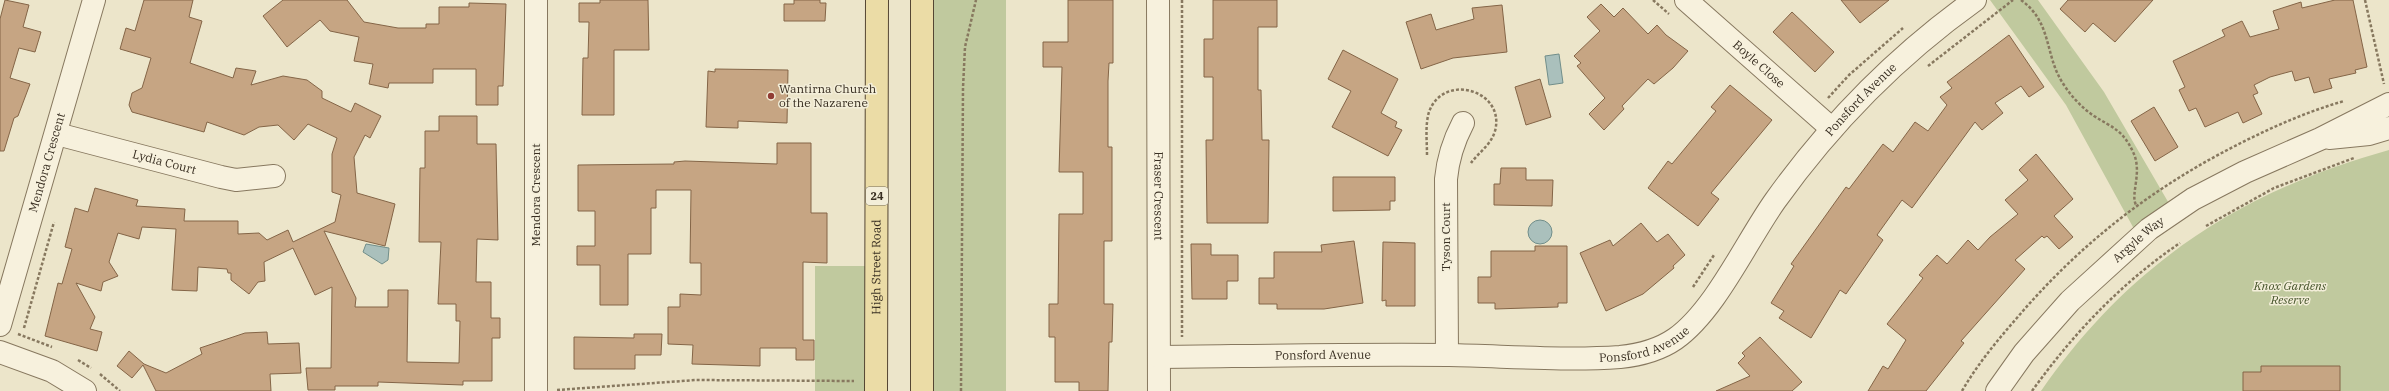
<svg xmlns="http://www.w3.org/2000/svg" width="2389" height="391" viewBox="0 0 2389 391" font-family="'IBM Plex Serif',serif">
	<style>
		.green { fill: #c0c99e }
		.water { fill: #aac0bc; stroke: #718e8a }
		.building { fill: #c6a583; stroke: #846547 }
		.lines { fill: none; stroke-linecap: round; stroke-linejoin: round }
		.street-casing { stroke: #87785f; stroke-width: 24 }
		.primary-casing { stroke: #554633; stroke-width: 24 }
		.path { stroke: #87785f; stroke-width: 2.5; stroke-dasharray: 3 2; stroke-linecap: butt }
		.street { stroke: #f7f1dd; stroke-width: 22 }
		.primary { stroke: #ebdca6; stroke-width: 22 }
		.poi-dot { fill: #913c34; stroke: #f3eed9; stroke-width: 1.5 }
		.labels { text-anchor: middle; stroke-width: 3; stroke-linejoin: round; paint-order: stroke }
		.shield { fill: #f3eed9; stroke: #716859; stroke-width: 1 }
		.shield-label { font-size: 11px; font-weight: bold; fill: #392f22 }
		.street-label { font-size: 12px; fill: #392f22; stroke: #f3eed9 }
		.poi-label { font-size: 12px; fill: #392f22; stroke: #f3eed9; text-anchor: start }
		.park-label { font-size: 12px; font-style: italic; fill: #45532a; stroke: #f3eed9 }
	</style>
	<rect width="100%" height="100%" fill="#ece5ca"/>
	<!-- green -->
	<path class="green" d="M922 0H1006V391H922Z
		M1990 0H2038L2104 92 2174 212 2139 238 2066 105Z
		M2389 150V391H2041C2129 264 2241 191 2389 150Z
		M815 266H876V391H815Z"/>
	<!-- water -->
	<path class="water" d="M1559 54 1563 83 1549 85 1545 56Z
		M1528 232a12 12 0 1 1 24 0a12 12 0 1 1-24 0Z
		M366 244 389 248 388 260 382 264 363 252Z"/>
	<!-- building -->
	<path class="building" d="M5 0 29 5 23 27 41 32 35 52 19 48 10 78 30 84 18 116 14 118 4 151H0V19Z
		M144 0H193L189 17 202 21 190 63 233 78 236 68 256 71 251 85 283 76 307 80 322 91V98L351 112 355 103 381 116 370 138 365 135 354 157 357 193 395 204 385 246 324 231 356 298 355 307H388V290H408L407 362 459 363 460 321H456V304H438L441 242H419L420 168H425V131H439V116H477V144H496L498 240 477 239 476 282H491V318H500V338H492V381H463V385L378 382V386H335V390H308L306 368H331L332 287 315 295 293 248 264 262 265 281 258 282 249 294 231 280V273H228L227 269 198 267 197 291 172 290 176 229 142 227 139 239 118 233 109 262 118 276 103 282 101 291 76 283 95 317 90 329 102 332 97 351 45 336 58 283 62 284 72 249 65 247 75 208 88 212 95 188 138 200 136 206 185 209 184 221H238V234L259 233 267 240 288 230 293 242 335 222 341 195 332 192V154L337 138 308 124 294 140 278 125 259 127 244 135 207 122 204 132 132 112 129 105 132 93 142 88 151 58 120 49 126 28 135 31Z
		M283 0H347L364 22 398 28H426V24H439V7H469V3L506 4 503 86H498V105H476V69H433V83H389L388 88 369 84 373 64 354 61 359 37 330 31 320 20 287 47 263 16Z
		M600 0H648L649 50H614V115H582L583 58H588L589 22H579V3H600Z
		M794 0H820V3H826L825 21H784V4H794Z
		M1068 0H1113V63H1109L1108 81V147H1112V241H1104V304H1113L1112 342H1109L1108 391H1079V382H1055V337H1049V304H1058L1059 214H1083V172H1059L1062 67H1043V42H1068Z
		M1213 0H1277V27H1258V90H1261L1262 140H1269L1268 223H1207L1206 140H1213V77H1204V39H1213Z
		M1841 0H1889L1860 23Z
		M2068 0H2153L2115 42 2093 23 2085 32 2060 9Z
		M2335 0H2353L2367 67 2355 70 2356 73 2329 79 2332 88 2314 93 2309 77 2295 81 2292 71 2270 77 2254 85 2258 93 2253 95 2262 114 2243 123 2238 112 2205 127 2196 108 2189 111 2179 90 2185 87 2173 61 2225 36 2222 30 2242 21 2250 37 2279 29 2273 11 2301 2 2302 8Z
		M1601 4 1614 17 1623 8 1648 34 1657 25 1666 35 1688 51 1673 68 1654 84 1648 79 1622 106 1624 109 1604 130 1589 114 1605 98 1577 66 1581 63 1574 56 1600 31 1587 17Z
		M1502 5 1507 52 1453 58 1421 69 1406 22 1431 14 1436 30 1474 19 1472 8Z
		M1792 12 1834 52 1815 72 1773 32Z
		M2009 35 2044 87 2029 97 2021 86 1995 103 2003 113 1982 130 1975 122 1912 208 1902 200 1877 235 1883 240 1846 294 1840 290 1811 338 1779 318 1784 311 1771 303 1794 266 1791 264 1846 187 1849 189 1883 144 1893 152 1915 122 1928 131 1947 105 1940 97 1952 88 1947 82Z
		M1343 50 1398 79 1381 113 1397 122 1395 127 1402 130 1388 156 1332 127 1351 91 1328 79Z
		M715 69 788 70 787 123 738 121V128L706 127 708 71 715 72Z
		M1540 79 1551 117 1526 125 1515 87Z
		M1730 85 1772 120 1711 193 1719 199 1698 226 1648 188 1668 161 1672 164 1716 111 1711 107Z
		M2154 107 2178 147 2155 161 2131 121Z
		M777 143H811V213H827V263L803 262V340H814V360H796V348H760V366L692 364 693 345 668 344V307H680V294L701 295V263H690L691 190H656V208H651V254H628V305H600V265H577V246H595V211H578V165L674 164V162L685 161 777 164Z
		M2036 154 2073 199 2054 216 2073 237 2059 249 2047 236 2044 238 2042 236 2015 260 2025 269 1961 341 1964 343 1926 391H1868L1883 366 1888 369 1906 340 1887 324 1923 278 1919 275 1937 255 1947 264 1968 240 1978 250 1990 237 2018 214 2005 200 2028 180 2019 170Z
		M1501 168H1526V180H1553L1552 206 1494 205V184H1500Z
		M1333 177H1395V201H1390V210L1333 211Z
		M1641 223 1657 242 1668 234 1685 255 1673 266 1674 268 1643 294 1606 311 1580 253 1610 240 1613 246Z
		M1354 241 1363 303 1324 309H1277V304H1259V278H1274V252H1322L1321 245Z
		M1383 242 1415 243V306H1386V300L1382 301Z
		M1191 244H1211V255H1238V281H1227V299H1192Z
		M1535 246H1567V303H1558V307L1495 309V303H1478V277H1491V251H1535Z
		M267 332 268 344 299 343 301 373 270 374 271 391H156L143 365 132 378 117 366 129 351 144 364 166 373 202 354 200 348 245 333Z
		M634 334H662L661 355H635V369H574V337L634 338Z
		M1760 337 1802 382 1792 391H1716L1750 376 1738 363 1745 356 1742 353Z
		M2261 366H2340V391H2243V372H2261Z"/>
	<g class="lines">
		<!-- street casing -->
		<g class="street-casing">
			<g id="street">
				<path id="s1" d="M1158 0 1159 391"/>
				<path id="s2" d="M1686 0 1831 128"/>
				<path id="s3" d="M57 134 221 177 236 180 274 176"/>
				<path d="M2329 138 2369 134 2389 128"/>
				<path id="s4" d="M0 325 94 0"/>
				<path d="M0 352 52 371 85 391"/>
				<path d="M1447 355 1446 179C1448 158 1453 142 1463 123"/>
				<path id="s5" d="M1159 357C1256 356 1352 354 1449 355 1505 356 1564 361 1620 357 1640 355 1659 350 1675 339 1715 311 1746 242 1775 201 1830 124 1898 55 1975 0"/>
				<path d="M536 391V0"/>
				<path id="s6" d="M1997 391 2024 353 2070 301 2149 229 2193 199 2245 172 2320 139 2389 104"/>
			</g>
		</g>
		<!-- primary casing -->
		<g class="primary-casing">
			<g id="primary">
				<path id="s7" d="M876 391 877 0"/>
				<path d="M922 391V0"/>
			</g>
		</g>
		<!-- path -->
		<path class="path" d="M1182 0V337
			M1653 0 1669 14
			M2021 0C2053 23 2044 56 2064 85 2072 97 2082 108 2094 116 2113 128 2123 130 2133 152 2143 172 2130 194 2136 205
			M2365 0 2384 84
			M1928 66 2013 0
			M1828 98 1849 75 1903 28
			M1427 155C1427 141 1425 125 1429 112 1443 72 1506 90 1495 131 1491 145 1479 152 1471 163
			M2206 226 2274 188 2354 158
			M1693 287 1714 255
			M24 328 54 222
			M18 334 52 347
			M78 360 91 368
			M100 374 120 391
			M557 390 696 380 854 381
			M961 391 963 88 965 47 976 0
			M1962 391C1977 365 1996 342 2016 319 2079 245 2149 190 2235 146 2270 128 2306 112 2344 101
			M2032 391C2073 334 2121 283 2180 243"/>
		<!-- street -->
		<use href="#street" class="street"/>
		<!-- primary -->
		<use href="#primary" class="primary"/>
	</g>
	<!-- markers -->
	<circle class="poi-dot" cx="771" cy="96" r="4"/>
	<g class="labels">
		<!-- shield labels -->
		<rect class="shield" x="866" y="187" width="22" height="18" rx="3"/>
		<g class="shield-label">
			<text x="877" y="200">24</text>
		</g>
		<!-- street labels -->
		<g class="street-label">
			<text dy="4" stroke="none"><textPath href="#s2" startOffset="97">Boyle Close</textPath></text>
			<text dy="4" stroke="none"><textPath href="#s5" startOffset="824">Ponsford Avenue</textPath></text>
			<text dy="4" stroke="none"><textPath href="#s3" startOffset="111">Lydia Court</textPath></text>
			<text dy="4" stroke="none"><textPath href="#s4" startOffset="169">Mendora Crescent</textPath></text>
			<text transform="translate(536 195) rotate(-90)" y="4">Mendora Crescent</text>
			<text dy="4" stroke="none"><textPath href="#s1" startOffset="196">Fraser Crescent</textPath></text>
			<text transform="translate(1446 237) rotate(-90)" y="4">Tyson Court</text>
			<text dy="4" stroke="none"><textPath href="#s6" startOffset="208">Argyle Way</textPath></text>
			<text dy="4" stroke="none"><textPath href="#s7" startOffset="124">High Street Road</textPath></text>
			<text dy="4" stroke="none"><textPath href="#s5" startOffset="488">Ponsford Avenue</textPath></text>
			<text dy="4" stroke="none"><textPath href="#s5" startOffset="164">Ponsford Avenue</textPath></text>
		</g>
		<!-- poi labels -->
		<g class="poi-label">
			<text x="779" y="93">Wantirna Church<tspan x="779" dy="14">of the Nazarene</tspan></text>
		</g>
		<!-- park labels -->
		<g class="park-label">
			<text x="2290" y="290">Knox Gardens<tspan x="2290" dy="14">Reserve</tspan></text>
		</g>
	</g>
</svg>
